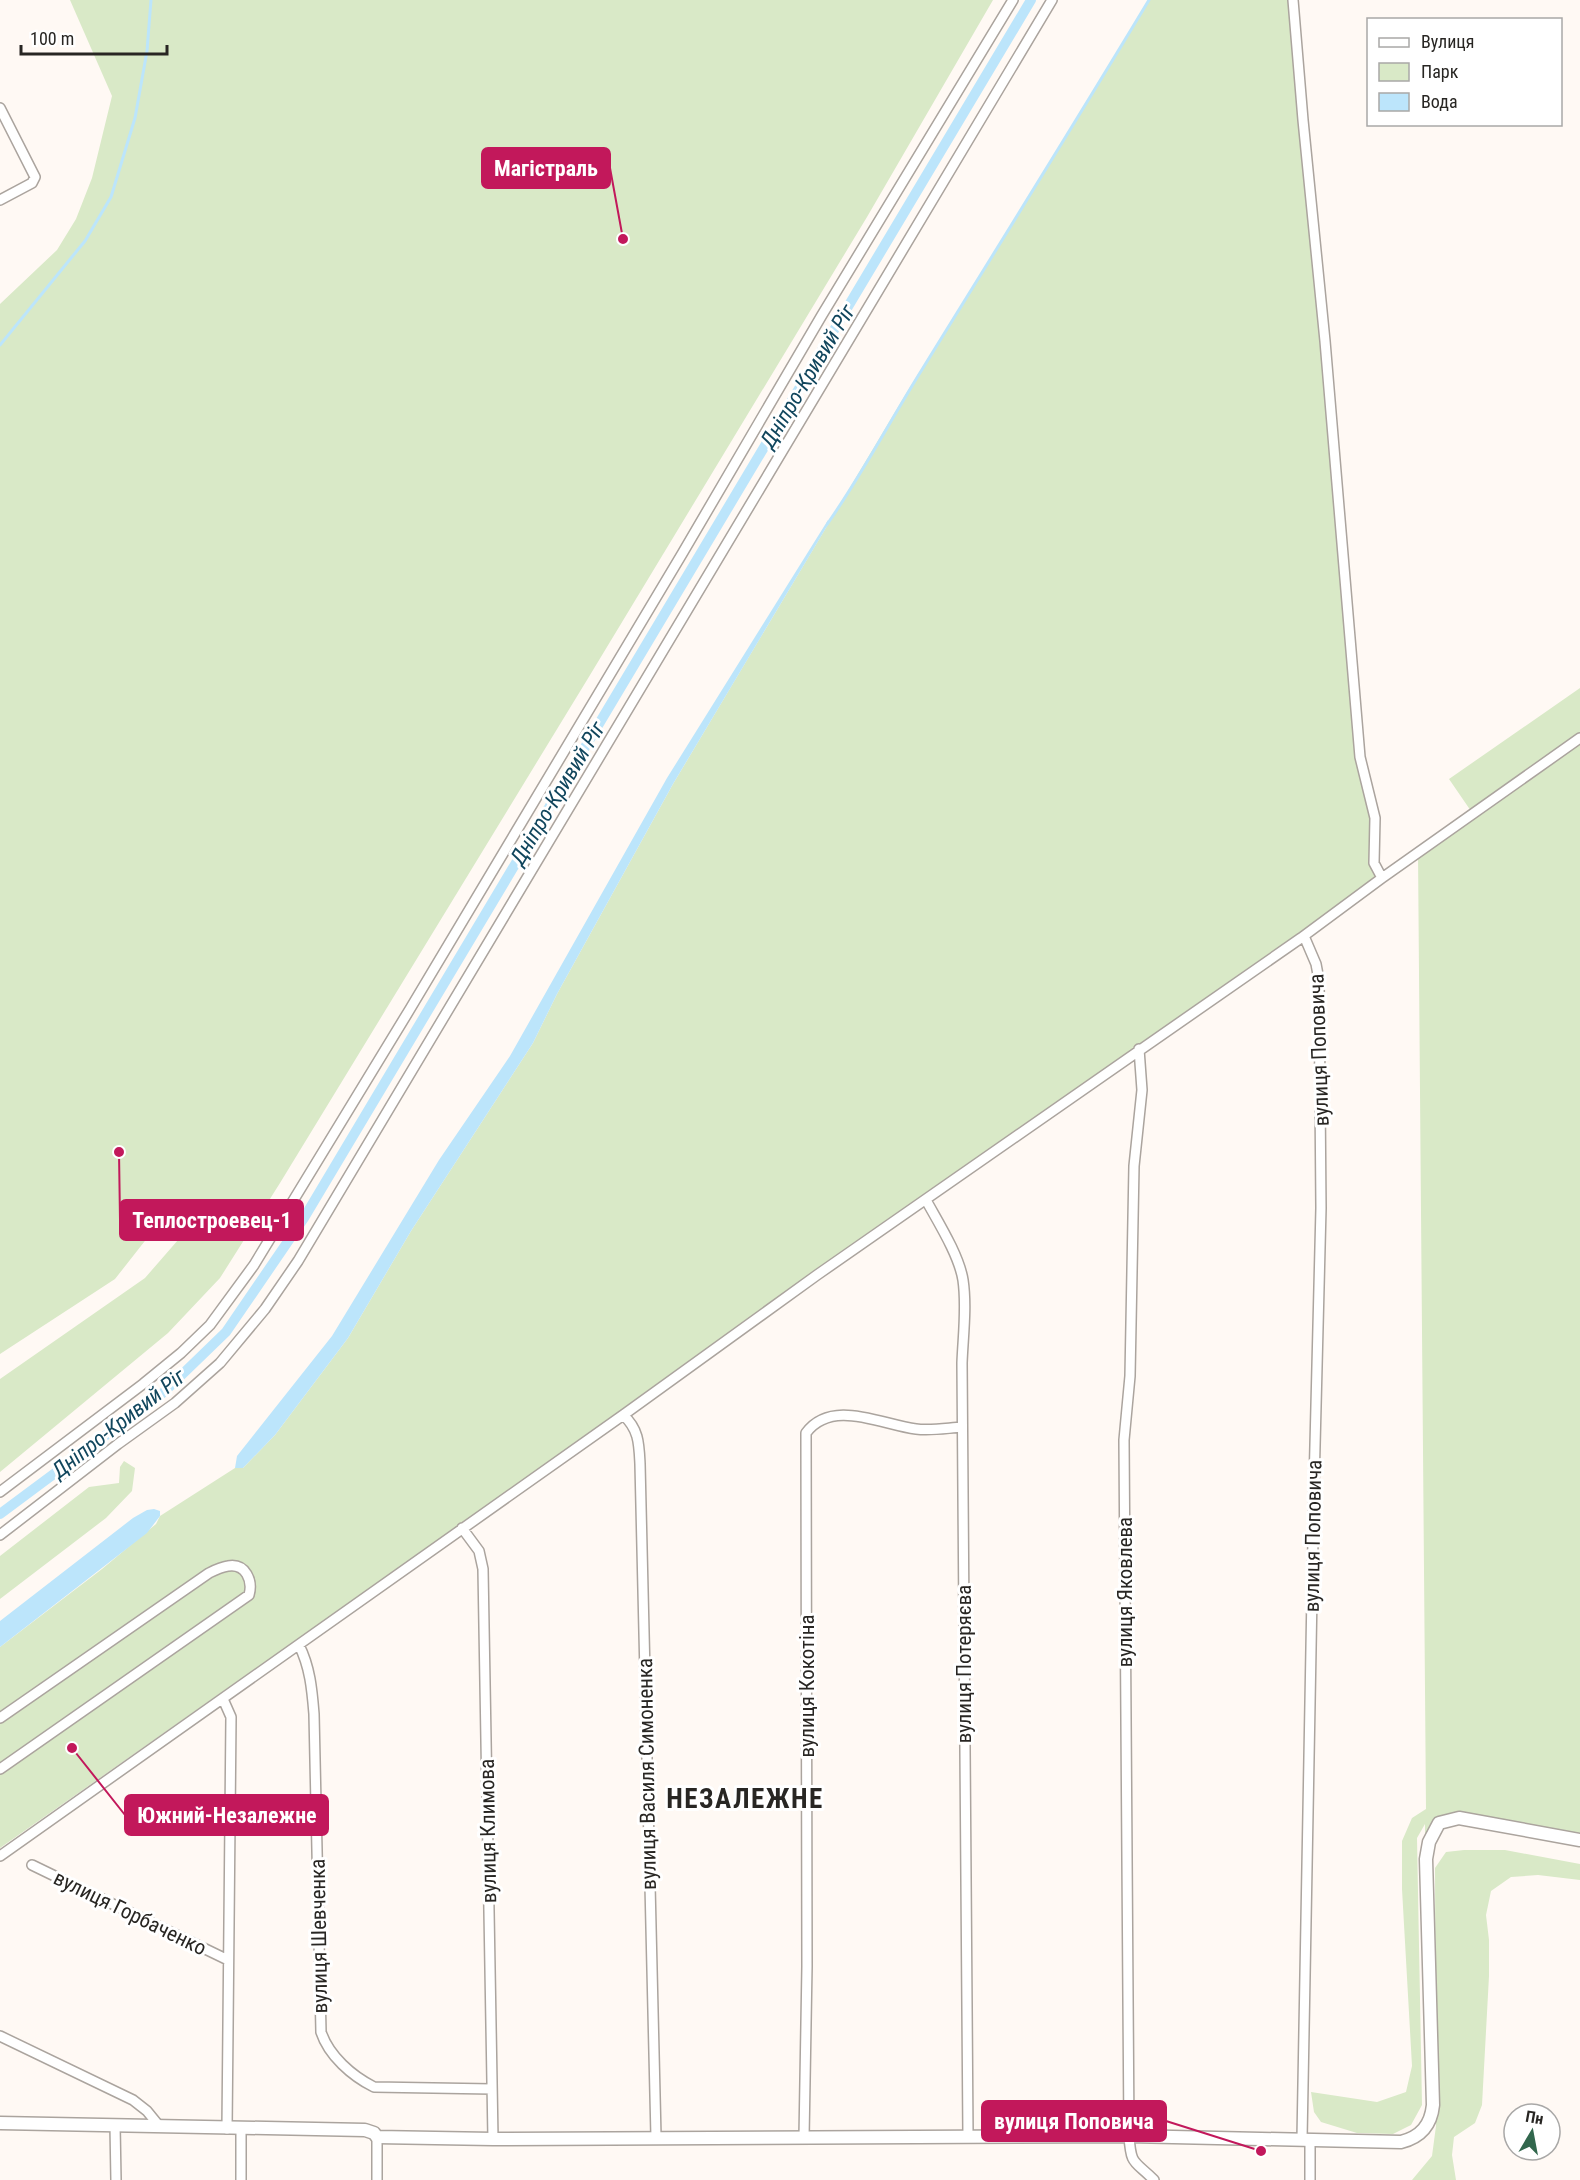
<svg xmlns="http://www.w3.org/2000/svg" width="1580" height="2180" viewBox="0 0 1580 2180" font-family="'Roboto Condensed',sans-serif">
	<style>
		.green { fill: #d9e9c7 }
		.water { fill: #bce5fb }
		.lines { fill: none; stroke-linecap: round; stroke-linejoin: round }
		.stream { stroke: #bce5fb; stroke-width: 3 }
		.canal { stroke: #bce5fb; stroke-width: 10 }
		.minor-casing { stroke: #aba49e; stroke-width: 12 }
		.tertiary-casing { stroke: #aba49e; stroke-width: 15 }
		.minor { stroke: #fff; stroke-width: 9 }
		.tertiary { stroke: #fff; stroke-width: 12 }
		.labels { text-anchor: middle; stroke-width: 6; stroke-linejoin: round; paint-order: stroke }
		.street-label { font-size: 21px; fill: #282623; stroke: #fff }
		.water-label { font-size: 22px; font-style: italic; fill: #11465d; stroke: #fff }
		.district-label { font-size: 27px; font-weight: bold; letter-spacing: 1.5px; fill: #282623; stroke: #fff }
		.leader { fill: none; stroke: #c2185b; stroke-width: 2 }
		.callout-dot { fill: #c2185b; stroke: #fff; stroke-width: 2 }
		.callout { fill: #c2185b; stroke: #c2185b; stroke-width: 2 }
		.callout-label { font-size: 22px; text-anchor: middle; font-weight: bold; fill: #fff }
	</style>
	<rect width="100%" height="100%" fill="#fff9f4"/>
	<!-- green -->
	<path class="green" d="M70 0H993L867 217 587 680 280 1183 220 1278 168 1333 0 1472V1379L145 1278 198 1217 170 1209 115 1279 0 1354V304L57 250 76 219 92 178 112 96Z
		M1149 0H1293L1360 757 1375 818 1373 850 1382 878 350 1607 319 1624 0 1848V1647L102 1569 156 1524 160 1516 235 1468H243L275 1435 348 1338 411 1231 533 1043 557 994 673 784 907 392 1072 127Z
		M1580 688V1840L1471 1819 1439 1823 1425 1864V1824L1417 1838 1422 2105 1411 2125 1393 2134 1357 2133 1321 2122 1314 2112 1311 2092 1377 2102 1406 2092 1412 2066 1402 1889V1841L1412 1818 1426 1809 1418 853 1473 814 1449 779Z
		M124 1461 135 1468 132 1491 106 1518 0 1599V1556L89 1487 119 1483 120 1467Z
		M1464 1850H1505L1580 1864V1880L1538 1875 1511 1877 1491 1891 1486 1915 1489 1940V1976L1482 2105 1475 2123 1454 2137 1452 2155 1456 2180H1412L1432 2156 1436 2126 1435 1868 1446 1852Z"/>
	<!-- water -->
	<path class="water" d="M828 520 829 524 826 528 673 784 557 994 533 1043 411 1231 348 1338 275 1435 243 1468H235L237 1456 332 1336 439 1160 510 1056 667 778Z
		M154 1509 160 1511V1516L147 1533 0 1647V1621L133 1518 147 1510Z"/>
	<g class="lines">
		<!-- stream -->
		<path class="stream" d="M0 345 85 241 111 197 135 118 147 51 151 0
			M828 523C863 473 891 419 923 368 999 245 1075 123 1149 0"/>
		<!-- canal -->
		<path class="canal" d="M0 1514 164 1392 226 1332 304 1218 1031 0"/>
		<!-- minor casing -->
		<g class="minor-casing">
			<path id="minor" d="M1293 0 1303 120 1325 341 1360 757 1375 818 1374 863 1382 878
				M0 108 35 177 32 183 0 200
				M1139 1049 1142 1090 1134 1166 1130 1376 1124 1440 1129 2136C1131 2166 1134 2160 1154 2180
				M926 1200C938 1222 959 1255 963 1280 967 1307 963 1336 962 1363L968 2136
				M623 1415C639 1429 639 1444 640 1464L656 2137
				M0 1492 143 1384 181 1353 210 1325 254 1265 410 1009 682 554 822 315 1013 0
				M462 1528 479 1551 483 1569 493 2139
				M0 1535 118 1444 175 1403 220 1363 265 1309 298 1261 1052 0
				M299 1645C310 1667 312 1689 314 1714L321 2032C329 2056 352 2076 374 2087L492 2089
				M223 1699 231 1717 227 2129
				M0 1718 209 1573C215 1570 221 1567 228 1566 246 1563 253 1581 249 1595L0 1769
				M0 1856 626 1413 817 1275 1301 938 1382 878 1580 738
				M32 1865 228 1960
				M0 2036 133 2100 147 2111 160 2127
				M115 2125 116 2180
				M241 2129V2180
				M804 2138 807 1966 806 1433C832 1398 882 1425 916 1429 931 1431 947 1428 962 1427
				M1302 2139 1314 1485 1321 1208 1319 980 1316 964 1304 936
				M1310 2139V2180
				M377 2180V2137"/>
		</g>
		<!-- tertiary casing -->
		<g class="tertiary-casing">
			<path id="tertiary" d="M0 2123 365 2130 374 2133 377 2137 493 2139 1129 2136 1401 2142C1421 2137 1431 2125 1433 2105L1426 1859 1429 1842 1439 1823 1459 1818 1580 1840"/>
		</g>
		<!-- minor -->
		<use href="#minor" class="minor"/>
		<!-- tertiary -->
		<use href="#tertiary" class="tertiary"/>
	</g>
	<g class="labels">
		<!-- street labels -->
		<g class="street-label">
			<text transform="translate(1319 1050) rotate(-92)" y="7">вулиця Поповича</text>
			<text transform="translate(1313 1536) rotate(-89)" y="7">вулиця Поповича</text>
			<text transform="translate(1125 1592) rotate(-90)" y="7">вулиця Яковлева</text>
			<text transform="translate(964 1664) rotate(-90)" y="7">вулиця Потеряєва</text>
			<text transform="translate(807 1686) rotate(-90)" y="7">вулиця Кокотіна</text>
			<text transform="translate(647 1774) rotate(-91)" y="7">вулиця Василя Симоненка</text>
			<text transform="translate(488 1831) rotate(-91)" y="7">вулиця Климова</text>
			<text transform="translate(130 1913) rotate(26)" y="7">вулиця Горбаченко</text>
			<text transform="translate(319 1936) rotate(-91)" y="7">вулиця Шевченка</text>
		</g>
		<!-- water labels -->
		<g class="water-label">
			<text transform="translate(807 376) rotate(-59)" y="8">Дніпро-Кривий Ріг</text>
			<text transform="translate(557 793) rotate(-59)" y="8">Дніпро-Кривий Ріг</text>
			<text transform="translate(118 1423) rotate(-38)" y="8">Дніпро-Кривий Ріг</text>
		</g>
		<!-- district labels -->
		<g class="district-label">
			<text x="745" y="1808">НЕЗАЛЕЖНЕ</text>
		</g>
	</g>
	<!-- callouts -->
	<path class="leader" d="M623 239L610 168M119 1152L120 1220M72 1748L125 1815M1261 2151L1166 2121"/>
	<g class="callout-dot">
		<circle cx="623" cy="239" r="6"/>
		<circle cx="119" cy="1152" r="6"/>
		<circle cx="72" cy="1748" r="6"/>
		<circle cx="1261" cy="2151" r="6"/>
	</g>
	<g class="callout">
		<rect x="482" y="148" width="128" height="40" rx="6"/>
		<rect x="120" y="1200" width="183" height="40" rx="6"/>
		<rect x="125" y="1795" width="203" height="40" rx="6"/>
		<rect x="982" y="2101" width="184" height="40" rx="6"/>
	</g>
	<g class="callout-label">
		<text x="546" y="176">Магістраль</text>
		<text x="212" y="1228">Теплостроевец-1</text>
		<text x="227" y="1823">Южний-Незалежне</text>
		<text x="1074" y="2129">вулиця Поповича</text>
	</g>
	<!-- legend -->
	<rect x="1367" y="18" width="195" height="108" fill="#ffffff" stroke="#a9a8a7" stroke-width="1.5"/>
	<rect x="1379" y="38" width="30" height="9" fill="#ffffff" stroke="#a9a8a7" stroke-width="1.5"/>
	<text x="1421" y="48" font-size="18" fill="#282623">Вулиця</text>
	<rect x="1379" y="63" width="30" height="18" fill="#d9e9c7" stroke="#a9a8a7" stroke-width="1.5"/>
	<text x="1421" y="78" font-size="18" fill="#282623">Парк</text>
	<rect x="1379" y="93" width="30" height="18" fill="#bce5fb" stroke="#a9a8a7" stroke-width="1.5"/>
	<text x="1421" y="108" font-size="18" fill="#282623">Вода</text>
	<!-- north arrow -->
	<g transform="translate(1532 2132) rotate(10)"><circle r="28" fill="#ffffff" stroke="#a9a8a7" stroke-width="1.5"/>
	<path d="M0-4.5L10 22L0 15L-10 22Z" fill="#32674d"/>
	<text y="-9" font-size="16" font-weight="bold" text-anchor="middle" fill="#282623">Пн</text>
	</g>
	<!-- scale -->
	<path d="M21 45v9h146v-9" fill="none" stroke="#282623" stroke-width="3"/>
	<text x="30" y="45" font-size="18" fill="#282623" stroke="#ffffff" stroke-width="4.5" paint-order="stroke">100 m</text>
</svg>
